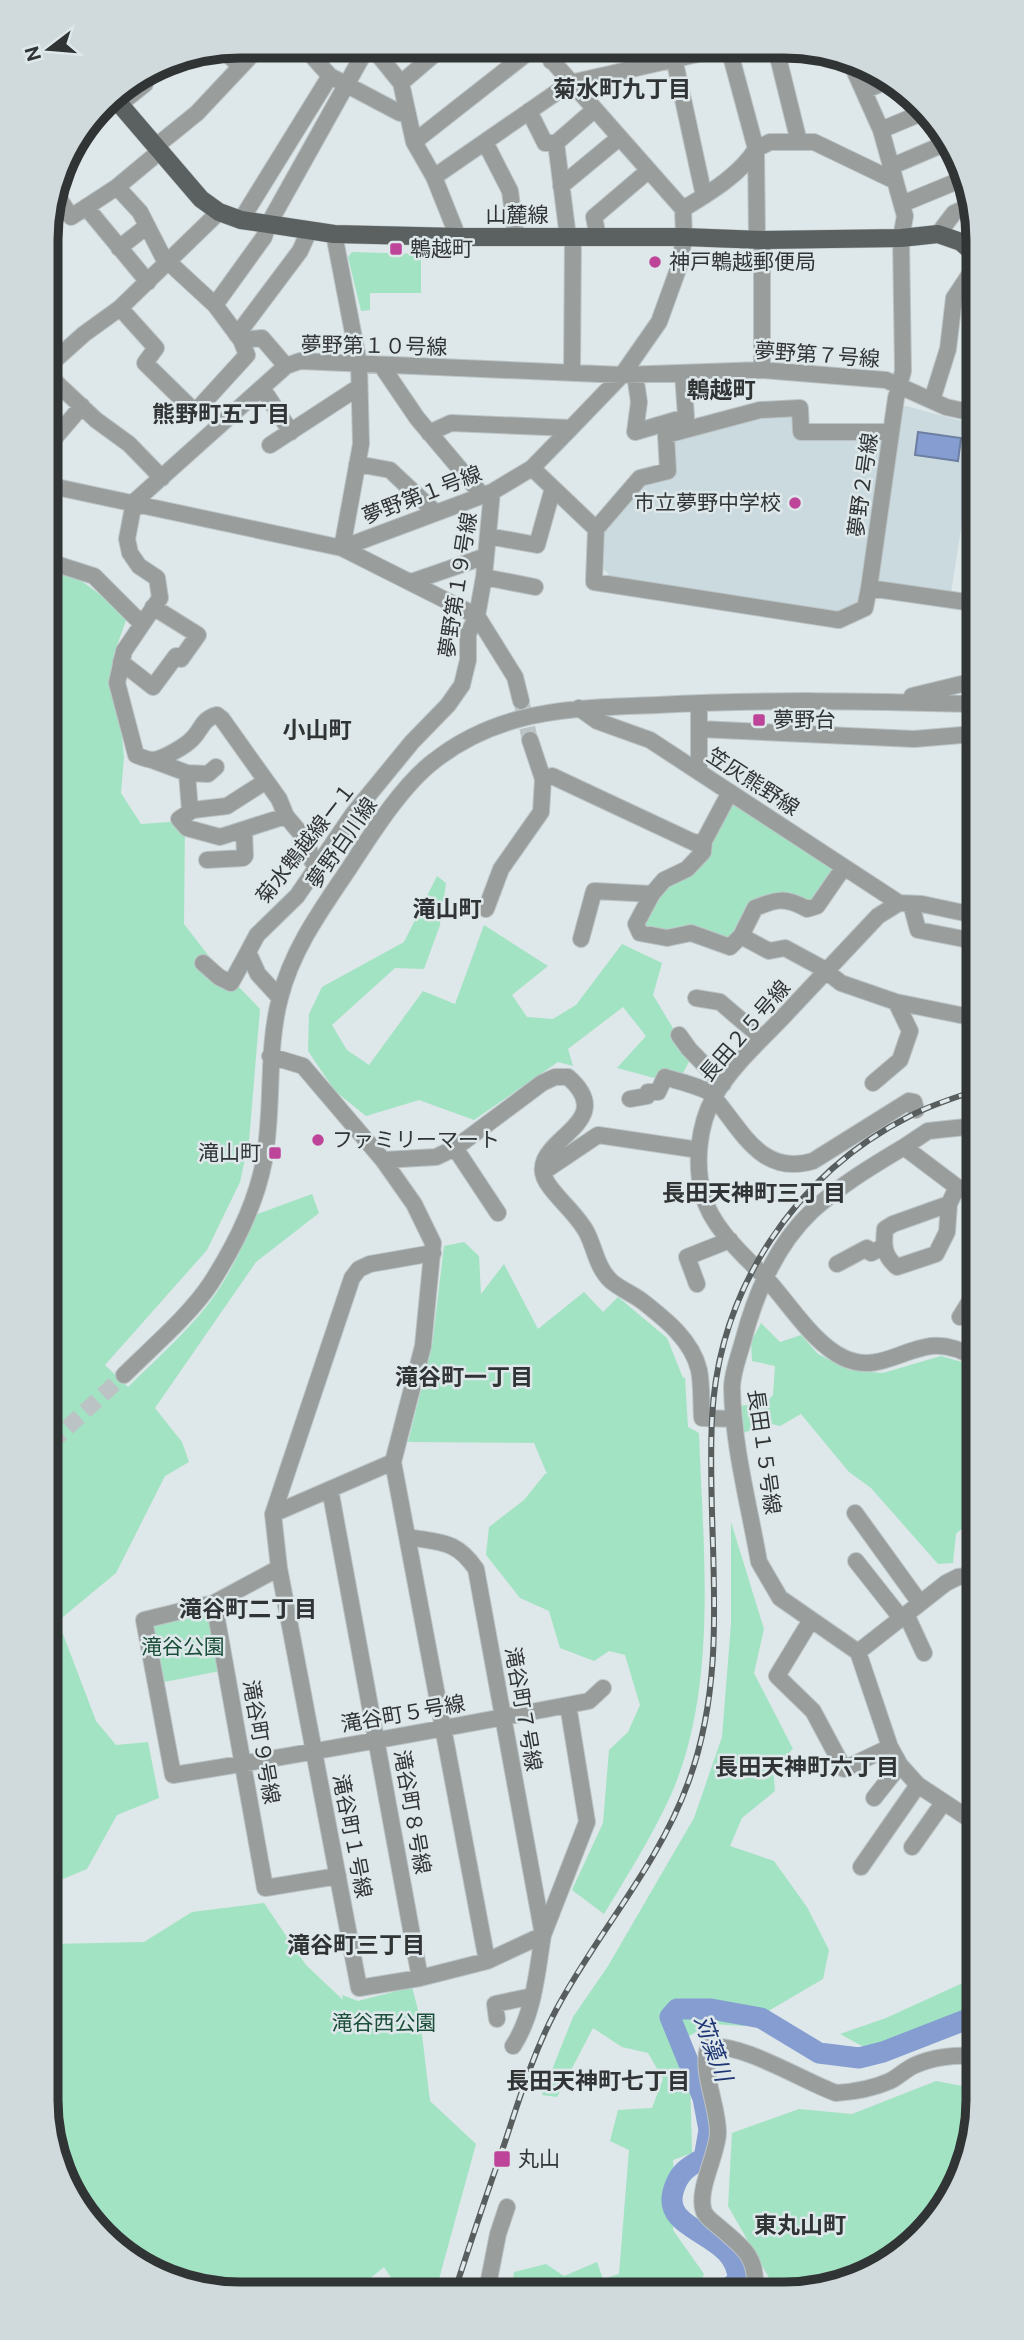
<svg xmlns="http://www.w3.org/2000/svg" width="1024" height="2340" viewBox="0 0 1024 2340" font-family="'Public Sans','Noto Sans JP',sans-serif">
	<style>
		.built { fill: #cadade }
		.green { fill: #a2e3c3 }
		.water { fill: #859dd1; stroke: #6c7ea2; stroke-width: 2 }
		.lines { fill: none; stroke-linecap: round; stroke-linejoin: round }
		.river { stroke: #859dd1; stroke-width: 21 }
		.minor-tunnel { stroke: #bbc3c5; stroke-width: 16; stroke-dasharray: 16 8; stroke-linecap: butt }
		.minor-casing { stroke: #bbc3c5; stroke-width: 18 }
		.major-casing { stroke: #bbc3c5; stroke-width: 19 }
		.minor { stroke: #999d9c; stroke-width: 16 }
		.major { stroke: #5b6161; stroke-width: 18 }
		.rail-casing { stroke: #585d5e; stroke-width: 6 }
		.rail { stroke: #dee7e9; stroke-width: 3.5; stroke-dasharray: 10; stroke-linecap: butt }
		.poi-dot { fill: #bd4498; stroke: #dee7e9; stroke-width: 2.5 }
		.labels { text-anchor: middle; stroke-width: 5; stroke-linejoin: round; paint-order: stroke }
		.street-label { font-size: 21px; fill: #313435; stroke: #dee7e9 }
		.poi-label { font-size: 21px; fill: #313435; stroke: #dee7e9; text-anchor: start }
		.park-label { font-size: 21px; fill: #1c4f3a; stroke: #dee7e9 }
		.neighbourhood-label { font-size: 23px; font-weight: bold; fill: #313435; stroke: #dee7e9 }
		.water-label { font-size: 23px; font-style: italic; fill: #1e3674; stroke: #dee7e9 }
		.rim { fill: none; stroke: #313435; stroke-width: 9 }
	</style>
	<rect width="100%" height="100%" fill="#dee7e9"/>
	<!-- built -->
	<path class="built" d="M906 406 973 424V452L951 593 881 584 876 578 862 577 858 604 835 613 614 580 602 567 604 527 643 482 672 476 671 438 761 414H796L795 438 895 439 899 409Z"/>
	<!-- green -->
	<path class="green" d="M352 252 421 254V293H370V310L361 311 348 257Z
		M47 567 72 574 128 615 114 654 124 757 121 793 141 824 185 821 184 924 208 955 260 1009 249 1141 240 1182 207 1250 105 1365 128 1387C158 1357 193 1327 217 1292 233 1268 245 1242 255 1215L312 1194 319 1213 256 1262 155 1408 182 1442 189 1462 165 1476 116 1573 58 1621 96 1721 116 1745 148 1742 159 1798 117 1815 87 1869 51 1884Z
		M737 803 834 868 812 903 771 896 729 941 645 929 643 923 667 884 706 857 729 805Z
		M437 876 446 883 440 925 424 969 395 968 332 1025 347 1050 369 1065 423 991 455 1004 484 925 548 966 512 995 527 1017 553 1019 576 1005 622 944 662 963 653 995 691 1058 677 1084 617 1068 646 1036 623 1007 568 1049 573 1066 558 1062 474 1120 419 1100 366 1116 335 1091 308 1051 309 1014 322 987 404 942Z
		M464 1242 479 1256 481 1294 504 1264 538 1329 584 1292 603 1312 618 1297 667 1338 683 1378 685 1377 688 1427 699 1433C703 1550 719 1688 670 1797 651 1838 627 1876 604 1914L572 1890 603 1823 609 1750 628 1732 640 1705 625 1655 609 1651 594 1661 560 1648 549 1611 520 1598 486 1555 489 1527 524 1500 545 1474H547L534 1443 408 1442 432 1346 444 1246Z
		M761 1323 780 1342 801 1335 818 1354 849 1370 883 1373 941 1356 962 1362 976 1382V1485L970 1488V1521L956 1534 953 1563 938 1564 871 1488 849 1472 801 1414 780 1426 768 1423 763 1406 773 1395 775 1366 752 1361 751 1342Z
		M761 1404 766 1425 740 1434 735 1406Z
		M731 1522 764 1629 754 1673 793 1749 773 1768 775 1791 742 1818 730 1846 774 1861 807 1907 829 1950 823 1979 743 2026 712 2024 689 2036 692 2153 673 2160 676 2193 673 2230 704 2274 698 2289H512L514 2272 546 2264 564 2276 597 2262 603 2279 619 2274 629 2150 610 2141 618 2110 652 2108 663 2079 648 2053 622 2047 593 2028 557 2097 542 2095 573 2017 608 1966 694 1818 722 1737 731 1624Z
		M200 1608 209 1617 220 1671 159 1683 149 1630 153 1621Z
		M264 1903 306 1965 343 2000 342 1995 358 2001 412 1987 418 2010 415 2021 420 2018 430 2101 476 2144 436 2290H399L384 2267 367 2281 362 2290 202 2291 111 2246 52 2150 51 1944 144 1942 192 1912Z
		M978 1976V2019L893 2045 862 2046 840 2034 886 2018Z
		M936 2081 978 2089V2114L964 2174 931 2228 834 2288H771L772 2283 728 2206 732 2133 799 2109 852 2114Z"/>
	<!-- water -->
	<path class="water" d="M918 432 961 438 958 461 915 455Z"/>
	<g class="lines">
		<!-- river -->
		<path class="river" d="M728 2288 738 2281C739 2232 662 2234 673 2192 678 2173 687 2167 704 2158L709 2130 703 2098 670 2017 677 2009H711L761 2018 819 2053 859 2058 883 2052 978 2015"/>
		<!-- minor-tunnel -->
		<path class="minor-tunnel" d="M522 704 530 740
			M50 1444 124 1375"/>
		<!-- minor casing -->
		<g class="minor-casing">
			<path id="minor" d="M303 46 330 76 400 113 407 110
				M371 46 401 83 414 142 434 177 458 237
				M222 49 240 66
				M729 49 756 149 757 240
				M776 49 799 142
				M674 58 704 196
				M551 61 569 48
				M851 63 881 130 905 216 901 238 903 371 896 398 869 588 865 608 839 620 594 582 596 529 640 478 668 471 666 435 760 410 800 408 801 432H891
				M401 83 443 47
				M864 91 887 81
				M120 104 145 84 147 72
				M529 111 545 143H556
				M881 130 924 112
				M414 142 535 47
				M485 142 510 191 516 237
				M155 147 197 113 260 46
				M756 149 770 142H814L893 180
				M890 167 944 144
				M434 177 570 83 720 49
				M561 186 619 138
				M117 187 140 212 163 257 215 305 241 340 262 338 286 366
				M55 192 71 217 117 187 159 152
				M902 204 965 178
				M86 207 148 282
				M683 209C709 193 740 175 756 149
				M241 220 330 76
				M334 234 359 364 361 444 342 548 477 616 515 677 521 701
				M938 234 954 213 972 205
				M568 237 556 143 594 110
				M598 237 594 217 648 171
				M762 240V370
				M119 248 147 226
				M215 305 264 237 268 225 368 46
				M120 308 156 348 145 363 195 412 247 355 241 340
				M237 335 300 251 309 231
				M381 365 417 418 482 495
				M46 368 84 334 120 308 219 212
				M46 373 96 420 129 444 162 478
				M572 373 573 237
				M635 375 639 402 635 432 686 417 683 373
				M262 388 291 432
				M932 400 948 349 954 298 972 271
				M429 433 451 423 571 428
				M270 445 359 387
				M47 447 82 406
				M357 464 390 470 435 512
				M532 468 596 529
				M47 485 342 548 492 492 532 468 571 428 622 375 659 322 680 264 684 237 683 209 540 47
				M488 536 537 545 553 488
				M47 561 94 576 141 623
				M484 577 535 587
				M411 582 486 556
				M869 588 973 603
				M121 662 153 687 176 656 181 659 198 635 153 607
				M912 696 974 681
				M699 703V772
				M579 708 597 721 650 740 899 903
				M699 729 914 739 974 734
				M152 760 187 773 190 811
				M187 773 208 774 216 767
				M543 779 552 776 695 843 704 841
				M266 781 227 806 193 810 179 819 187 828 220 837 286 816
				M730 792 704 841 703 852 687 869 664 880 652 894 636 924 640 933 667 938 691 933 730 947 741 936 755 908C777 899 785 897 807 909L817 906 844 867
				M207 860 243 858 245 856 244 830
				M317 867 312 861 307 841 286 816 279 799 222 719 217 715C202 719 202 729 193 738 186 746 163 759 153 760 148 760 141 757 136 755L117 683 124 651 160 598 157 578 139 566 130 553 127 539 134 502 286 366 300 361 622 375 762 370 886 380 946 407 973 413
				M911 904 918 930 974 941
				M486 909 501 869 541 812 543 779 530 740
				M974 915 922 904 899 903 878 916C846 950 815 983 783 1017 761 1040 729 1069 714 1097 698 1126 695 1164 703 1195 711 1226 741 1253 763 1275 787 1300 812 1343 844 1358 877 1373 900 1350 931 1346 947 1344 962 1350 976 1358
				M741 936 769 951 785 948 822 968 841 983 896 1002 975 1018
				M581 939 594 891 652 894
				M203 963 219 977 231 983 248 952
				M280 998 258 974 248 952 257 935 297 896 353 814 412 742 448 705 462 685 468 660V634L477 616 484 577 492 492
				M696 998 720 1002 762 1038
				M679 1035 689 1049 723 1084
				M270 1056 303 1066 383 1160 414 1204 433 1243 423 1346 393 1462 487 1961
				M873 1083 900 1060 910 1031 896 1002
				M630 1099 647 1096 648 1092H658L665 1077C676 1081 704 1087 711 1094 741 1128 760 1177 813 1161L909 1101 914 1102 916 1110
				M904 1147 928 1131 975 1126
				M455 1148 498 1213
				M383 1160 436 1157 455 1148 542 1083 555 1077H568C626 1128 514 1141 550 1187 561 1202 579 1217 587 1233 595 1249 597 1268 611 1281 620 1289 633 1294 642 1301 665 1319 692 1340 699 1370 702 1385 701 1403 702 1418L734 1419
				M543 1172 598 1135 699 1150
				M975 1195 957 1187 904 1147C872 1166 839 1186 812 1211 776 1245 755 1295 743 1341 739 1356 732 1373 732 1388 733 1446 749 1505 759 1562L780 1598 858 1652 890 1747 900 1765 918 1785 977 1824
				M949 1204 893 1224 885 1229C883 1246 884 1256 897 1267L936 1254 947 1232 949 1204 957 1187
				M837 1264 867 1248 871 1253 883 1247
				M697 1284 687 1257 730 1240
				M960 1317 975 1293
				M124 1375C152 1347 190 1315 211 1283 234 1247 256 1204 264 1161 274 1107 266 1051 280 998 292 950 321 910 348 870 370 836 402 785 434 761 458 742 489 727 519 719 564 707 611 707 657 705 762 699 868 701 974 704
				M330 1489 420 1978
				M855 1513 920 1603
				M273 1514 393 1462
				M408 1537C441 1543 456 1540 476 1569L543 1935C537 1972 534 2014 513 2046
				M856 1561 901 1618
				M279 1568 214 1603 265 1888 338 1876
				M214 1603 144 1620 173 1775C305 1754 436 1730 568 1705L587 1822 543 1935 487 1961 420 1978 359 1988 279 1568 273 1514 352 1278 359 1269 370 1264 433 1253
				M906 1614 924 1653
				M811 1620 777 1676 813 1711 844 1769 890 1747
				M858 1652 946 1583 958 1577 976 1575
				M568 1705 589 1701 603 1688
				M874 1798 900 1765
				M912 1847 943 1803
				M861 1867 918 1785
				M497 2019 495 2004 533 1996
				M755 2288C757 2255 741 2246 719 2227 713 2222 707 2218 704 2212 696 2191 717 2156 718 2133 718 2105 701 2074 708 2047 741 2042 803 2081 836 2093 853 2092 874 2088 890 2081 898 2077 905 2070 913 2066 932 2057 957 2054 978 2057
				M487 2290 498 2234 507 2207"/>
		</g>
		<!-- major casing -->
		<g class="major-casing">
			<path id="major" d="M111 94 201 199 219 212 241 220 334 234 458 237H684L762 240 901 238 938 234 961 242 972 252"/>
		</g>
		<!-- minor -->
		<use href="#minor" class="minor"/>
		<!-- major -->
		<use href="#major" class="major"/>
		<!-- rail casing -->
		<g class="rail-casing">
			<path id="rail" d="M455 2290C471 2241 487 2193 504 2145 519 2100 533 2053 556 2010 597 1933 658 1866 688 1783 732 1665 706 1541 712 1419 718 1290 795 1174 910 1116 931 1105 953 1098 975 1091"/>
		</g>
		<!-- rail -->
		<use href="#rail" class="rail"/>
	</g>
	<!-- markers -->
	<g class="poi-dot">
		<rect x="389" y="242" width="14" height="14" rx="3.5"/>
		<circle cx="655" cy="262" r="7"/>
		<circle cx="795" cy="503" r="7"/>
		<rect x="752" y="713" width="14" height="14" rx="3.5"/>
		<circle cx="318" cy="1140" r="7"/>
		<rect x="268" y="1146" width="14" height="14" rx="3.5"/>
		<rect x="493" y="2150" width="18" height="18" rx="3.5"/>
	</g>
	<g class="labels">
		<!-- street labels -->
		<g class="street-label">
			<text x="517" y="222">山麓線</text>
			<text transform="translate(374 346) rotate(1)" y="7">夢野第１０号線</text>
			<text transform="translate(817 355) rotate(4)" y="7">夢野第７号線</text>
			<text transform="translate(863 485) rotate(-82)" y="7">夢野２号線</text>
			<text transform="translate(422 495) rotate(-21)" y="7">夢野第１号線</text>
			<text transform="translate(458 585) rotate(-81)" y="7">夢野第１９号線</text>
			<text transform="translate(753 782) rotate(33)" y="7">笠灰熊野線</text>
			<text transform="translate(306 843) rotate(-52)" y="7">菊水鵯越線ー１</text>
			<text transform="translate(342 843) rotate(-55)" y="7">夢野白川線</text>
			<text transform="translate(745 1031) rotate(-49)" y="7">長田２５号線</text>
			<text transform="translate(764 1452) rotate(82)" y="7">長田１５号線</text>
			<text transform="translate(523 1709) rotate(80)" y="7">滝谷町７号線</text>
			<text transform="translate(403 1714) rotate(-10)" y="7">滝谷町５号線</text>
			<text transform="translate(261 1742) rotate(80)" y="7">滝谷町９号線</text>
			<text transform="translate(412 1812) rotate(80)" y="7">滝谷町８号線</text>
			<text transform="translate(352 1836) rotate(79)" y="7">滝谷町１号線</text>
		</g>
		<!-- poi labels -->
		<g class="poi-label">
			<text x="410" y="256">鵯越町</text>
			<text x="669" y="269">神戸鵯越郵便局</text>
			<text x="781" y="510" text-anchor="end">市立夢野中学校</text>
			<text x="773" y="727">夢野台</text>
			<text x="332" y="1147">ファミリーマート</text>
			<text x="261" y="1160" text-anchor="end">滝山町</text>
			<text x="518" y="2166">丸山</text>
		</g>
		<!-- park labels -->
		<g class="park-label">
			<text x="183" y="1654">滝谷公園</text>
			<text x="384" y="2030">滝谷西公園</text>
		</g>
		<!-- neighbourhood labels -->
		<g class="neighbourhood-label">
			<text x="622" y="97">菊水町九丁目</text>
			<text x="721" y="398">鵯越町</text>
			<text x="221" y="422">熊野町五丁目</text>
			<text x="317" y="738">小山町</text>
			<text x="447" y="917">滝山町</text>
			<text x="754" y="1201">長田天神町三丁目</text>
			<text x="464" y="1385">滝谷町一丁目</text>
			<text x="248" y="1617">滝谷町二丁目</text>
			<text x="807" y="1775">長田天神町六丁目</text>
			<text x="356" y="1953">滝谷町三丁目</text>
			<text x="598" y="2089">長田天神町七丁目</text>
			<text x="800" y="2233">東丸山町</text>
		</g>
		<!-- water labels -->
		<g class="water-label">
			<text transform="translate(713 2048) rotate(70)" y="8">苅藻川</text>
		</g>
	</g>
	<!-- crop -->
	<path d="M0 0H1024V2340H0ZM240 58H784A182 182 0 0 1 966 240V2100A182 182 0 0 1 784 2282H240A182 182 0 0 1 58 2100V240A182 182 0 0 1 240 58Z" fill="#d0d9db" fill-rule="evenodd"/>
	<path class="rim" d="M240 58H784A182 182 0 0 1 966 240V2100A182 182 0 0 1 784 2282H240A182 182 0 0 1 58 2100V240A182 182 0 0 1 240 58Z"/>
	<!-- north arrow -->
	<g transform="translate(49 49) rotate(254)" stroke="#dee7e9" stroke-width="5" paint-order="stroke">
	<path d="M0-5L12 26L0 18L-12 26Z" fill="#313435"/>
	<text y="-10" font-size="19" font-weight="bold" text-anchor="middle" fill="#313435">N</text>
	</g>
</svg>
